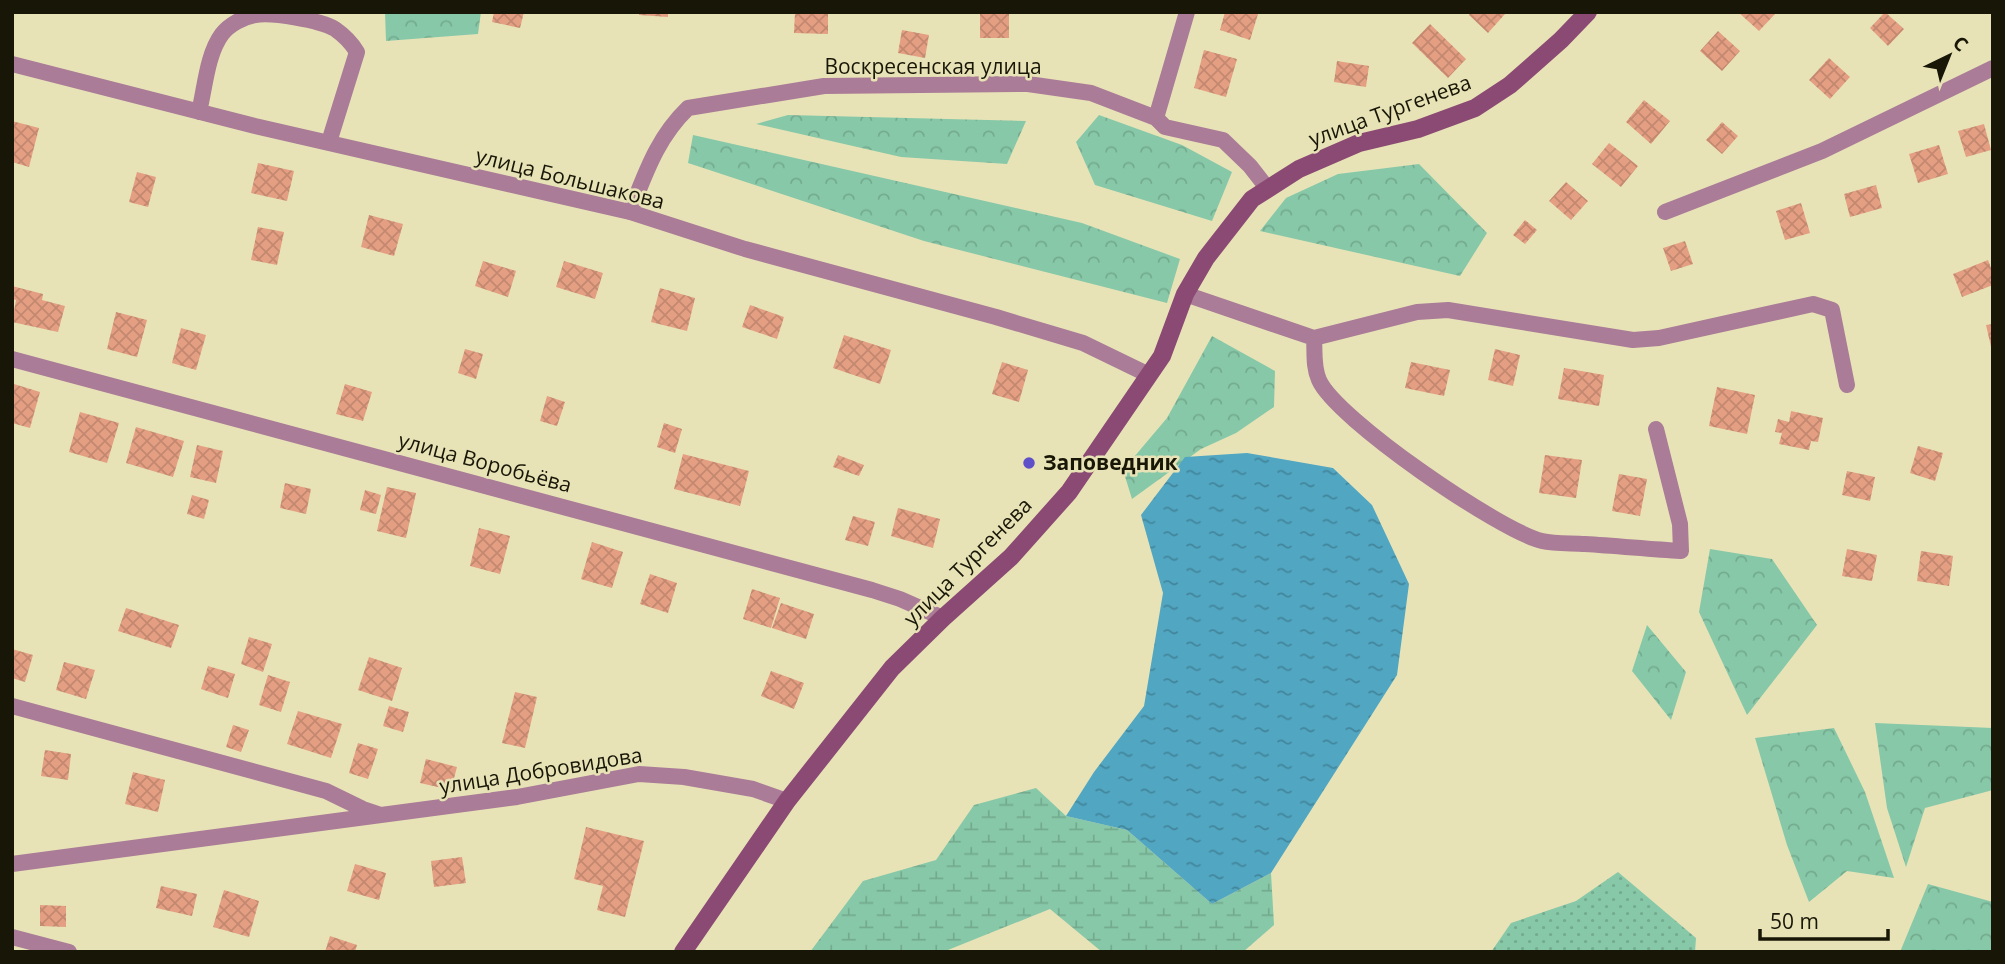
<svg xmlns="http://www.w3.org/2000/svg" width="2005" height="964" viewBox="0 0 2005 964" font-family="'Open Sans',sans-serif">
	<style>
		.grass { fill: url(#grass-dots) }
		.forest { fill: url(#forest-crowns) }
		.wetland { fill: url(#wetland-marsh) }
		.water { fill: url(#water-ripples) }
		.building { fill: url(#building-cross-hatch) }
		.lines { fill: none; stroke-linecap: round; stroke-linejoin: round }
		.street { stroke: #aa7c97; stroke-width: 16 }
		.secondary { stroke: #8b4a73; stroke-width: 18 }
		.poi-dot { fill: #5d50c8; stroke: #e8e3b7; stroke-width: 2.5 }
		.labels { text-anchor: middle; stroke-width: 5; stroke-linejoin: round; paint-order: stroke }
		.street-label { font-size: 21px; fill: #181707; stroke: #e8e3b7 }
		.poi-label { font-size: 21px; font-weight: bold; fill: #181707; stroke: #e8e3b7; text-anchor: start }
	</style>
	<defs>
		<pattern id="grass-dots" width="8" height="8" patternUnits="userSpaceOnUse" patternTransform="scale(1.75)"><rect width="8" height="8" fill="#87c8a8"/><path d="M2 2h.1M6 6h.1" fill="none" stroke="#74ab8f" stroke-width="1.8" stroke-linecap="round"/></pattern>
		<pattern id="forest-crowns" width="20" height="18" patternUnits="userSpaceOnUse" patternTransform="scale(1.75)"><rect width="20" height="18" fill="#87c8a8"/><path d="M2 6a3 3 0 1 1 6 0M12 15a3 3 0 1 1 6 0" fill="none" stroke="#74ab8f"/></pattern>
		<pattern id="wetland-marsh" width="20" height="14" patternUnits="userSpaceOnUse" patternTransform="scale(1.75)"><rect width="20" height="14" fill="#87c8a8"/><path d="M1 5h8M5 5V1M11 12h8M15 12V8" fill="none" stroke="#74ab8f"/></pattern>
		<pattern id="water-ripples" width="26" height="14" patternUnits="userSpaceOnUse" patternTransform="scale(1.75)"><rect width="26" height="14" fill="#51a6c2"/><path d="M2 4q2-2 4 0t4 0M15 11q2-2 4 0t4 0" fill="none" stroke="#42869c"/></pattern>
		<pattern id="building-cross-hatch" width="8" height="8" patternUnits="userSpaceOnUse" patternTransform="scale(1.75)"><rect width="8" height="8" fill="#e49f83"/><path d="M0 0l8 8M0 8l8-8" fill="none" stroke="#c38870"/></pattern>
	</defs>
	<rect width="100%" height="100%" fill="#e8e3b7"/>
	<!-- grass -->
	<path class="grass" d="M1618 872 1696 938 1695 952H1491L1511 923 1576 901Z"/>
	<!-- forest -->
	<path class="forest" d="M385 12H481L478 34 386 41Z
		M788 115 1026 121 1007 164 901 157 756 124Z
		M1099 115 1182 145 1232 172 1212 221 1095 185 1076 142Z
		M693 135 1082 223 1180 259 1167 303 924 241 688 163Z
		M1419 164 1487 233 1460 276 1260 231 1286 198 1338 174Z
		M1212 336 1275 371 1274 407 1236 433 1201 449 1132 499 1123 470 1167 418Z
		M1710 549 1772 559 1817 625 1747 715 1699 612Z
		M1647 625 1686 672 1671 720 1632 671Z
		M1875 723 1993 728V790L1925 808 1906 867 1887 808Z
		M1834 728 1865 792 1894 878 1847 871 1809 902 1787 845 1755 738Z
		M1928 884 1993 902V952H1900Z"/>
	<!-- wetland -->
	<path class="wetland" d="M1036 788 1066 816 1127 830 1212 904 1271 873 1274 925 1243 952H1102L1050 909 943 952H810L863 881 936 860 974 805Z"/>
	<!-- water -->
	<path class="water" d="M1247 453 1333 468 1372 505 1409 584 1397 675 1271 873 1212 904 1127 830 1066 816 1094 772 1144 706 1163 593 1141 515 1185 457Z"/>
	<!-- building -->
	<path class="building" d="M494 12H524L520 28 492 22Z
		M639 12H668V17L639 15Z
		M795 12H828V34L794 33Z
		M1225 12 1258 14 1250 40 1220 30Z
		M1471 12H1504L1505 14 1488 33 1469 15Z
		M1738 12H1777L1759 31Z
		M1885 12 1904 29 1888 46 1870 28Z
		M980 13H1009V38H980Z
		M1430 24 1466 59 1448 78 1412 43Z
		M902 30 929 35 925 58 898 53Z
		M1718 31 1740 51 1722 71 1700 51Z
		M1204 50 1237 59 1226 97 1194 88Z
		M1829 58 1850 77 1830 99 1809 80Z
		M1337 61 1369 66 1366 87 1334 82Z
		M1644 100 1670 121 1651 144 1626 122Z
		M12 121 39 128 29 167 12 162Z
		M1722 122 1738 136 1722 154 1706 140Z
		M1984 124 1991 150 1966 157 1958 131Z
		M1609 143 1638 166 1621 187 1592 164Z
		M1939 145 1948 174 1918 183 1909 154Z
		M258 163 294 171 287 201 251 193Z
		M137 172 156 177 148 207 129 202Z
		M1566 182 1588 201 1571 220 1549 201Z
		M1876 185 1882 208 1850 217 1844 194Z
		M1801 203 1810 233 1785 240 1776 211Z
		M369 215 403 224 394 256 361 247Z
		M1525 220 1537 230 1525 244 1513 235Z
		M258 227 284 232 277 265 251 260Z
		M1685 241 1693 264 1671 271 1663 248Z
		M1988 260 1993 273V285L1962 297 1953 274Z
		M483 261 516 271 508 297 475 286Z
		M564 261 603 273 595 299 556 287Z
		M12 286 43 294 42 300 65 306 58 332 12 322 16 300 12 299Z
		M660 288 695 298 687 331 651 322Z
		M750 305 784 317 777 339 742 327Z
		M116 312 147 320 137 357 107 349Z
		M1993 324V351H1992L1986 325Z
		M181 328 206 335 196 370 172 363Z
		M844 335 891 350 880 384 833 368Z
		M465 349 483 354 476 379 458 373Z
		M1495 349 1520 355 1513 386 1488 380Z
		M1002 362 1028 370 1019 402 992 394Z
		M1411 362 1450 370 1444 396 1405 388Z
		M1564 368 1604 375 1599 406 1558 399Z
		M14 384 40 392 30 428 12 423Z
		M345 384 372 392 363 421 336 414Z
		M1717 387 1755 395 1747 434 1709 426Z
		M547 396 565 402 557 426 540 421Z
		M1791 411 1823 418 1818 442 1811 441 1809 450 1779 444 1782 433 1775 432 1778 419 1789 422Z
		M80 412 119 423 107 463 69 452Z
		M664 423 682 429 675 453 657 447Z
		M136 427 184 441 173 477 126 463Z
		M197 445 223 451 216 483 190 477Z
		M1918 446 1943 453 1935 481 1910 473Z
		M683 454 749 471 740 506 674 489Z
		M838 455 864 465 859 476 833 467Z
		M1545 455 1582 460 1576 498 1539 493Z
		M1847 471 1875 477 1870 501 1842 495Z
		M1619 474 1647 479 1640 516 1612 511Z
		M285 483 311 489 306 514 280 508Z
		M387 487 416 493 406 538 377 531Z
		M365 490 381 495 376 514 360 510Z
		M192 495 209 500 204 519 187 514Z
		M898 508 940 519 933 548 891 536Z
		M853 516 875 522 868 546 845 540Z
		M479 528 510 536 500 574 470 566Z
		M592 542 623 552 612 588 581 579Z
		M1847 549 1877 555 1872 581 1842 576Z
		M1921 551 1953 556 1949 586 1917 581Z
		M650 574 677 583 668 613 640 604Z
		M752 589 780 598 771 628 743 619Z
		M781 603 814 614 806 639 772 628Z
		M126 608 179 625 171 648 118 631Z
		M249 637 272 644 263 672 241 664Z
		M12 649 33 655 25 682 12 678Z
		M369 657 402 668 392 701 358 690Z
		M64 662 95 670 86 699 56 690Z
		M208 666 235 674 228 698 201 689Z
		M771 671 804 683 794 709 761 696Z
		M268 675 290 682 281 712 259 705Z
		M515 692 537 697 525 748 502 743Z
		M389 706 409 712 403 732 383 726Z
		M298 711 342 724 331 758 287 744Z
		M233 725 249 730 241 752 226 747Z
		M358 743 378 749 368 779 349 773Z
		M45 750 71 754 68 780 41 776Z
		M426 759 457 767 451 790 420 783Z
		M133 772 165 780 158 812 125 804Z
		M586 827 644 841 625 917 597 910 603 886 574 879Z
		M462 857 466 883 434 887 431 861Z
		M355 864 386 873 379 900 347 891Z
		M161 886 197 894 192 916 156 908Z
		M224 890 259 901 249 937 213 927Z
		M40 905 66 906V927L40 926Z
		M330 936 357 945 355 952H325Z"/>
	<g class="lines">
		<!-- street -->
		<path class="street" d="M12 64 255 126 630 212 745 249 996 317 1083 343 1149 375
			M199 112C205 88 207 54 222 34 229 25 243 17 255 15 272 12 320 20 335 29 345 36 351 42 357 52L329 142
			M1156 118 1187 12
			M630 212C646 172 657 138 688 108L824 86 1028 84 1091 93 1156 118 1165 127 1223 140 1250 166 1268 189
			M1665 212 1822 151 1993 68
			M1185 294 1314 338 1417 312 1448 310 1633 340 1659 338 1813 304 1832 310 1847 385
			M1314 338C1315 352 1313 367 1319 380 1336 419 1500 531 1542 541 1555 544 1571 543 1585 544 1617 546 1649 549 1681 551L1680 524 1656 429
			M12 359 872 590 900 599 943 618
			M12 706 326 791 363 809 378 814
			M12 864 517 797 639 774 684 777 753 789 787 801
			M12 937 69 952"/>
		<!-- secondary -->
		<path class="secondary" d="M683 952 787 801 892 668 943 618 1011 557 1069 492 1162 356 1185 294 1206 258 1252 199 1299 169 1359 143 1418 129 1475 108 1510 85 1561 40 1588 12"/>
	</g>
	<!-- markers -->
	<circle class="poi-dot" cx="1029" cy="463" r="7"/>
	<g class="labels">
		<!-- street labels -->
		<g class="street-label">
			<text x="933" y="74">Воскресенская улица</text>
			<text transform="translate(1390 111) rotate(-20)" y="7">улица Тургенева</text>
			<text transform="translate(570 179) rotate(14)" y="7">улица Большакова</text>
			<text transform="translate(485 463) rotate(15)" y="7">улица Воробьёва</text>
			<text transform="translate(968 562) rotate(-45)" y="7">улица Тургенева</text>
			<text transform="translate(541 771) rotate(-9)" y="7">улица Добровидова</text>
		</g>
		<!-- poi labels -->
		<g class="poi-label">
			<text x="1043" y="470">Заповедник</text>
		</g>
	</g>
	<!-- border -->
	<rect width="2005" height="964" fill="none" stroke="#181707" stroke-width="28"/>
	<!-- north arrow -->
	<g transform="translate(1949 56) rotate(43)" stroke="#e8e3b7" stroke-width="5" paint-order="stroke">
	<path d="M0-5L12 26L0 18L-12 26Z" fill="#181707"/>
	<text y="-10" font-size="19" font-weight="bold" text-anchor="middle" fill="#181707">С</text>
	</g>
	<!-- scale -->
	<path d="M1760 929v10h128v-10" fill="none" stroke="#181707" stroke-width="3.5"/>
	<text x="1770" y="929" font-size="21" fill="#181707" stroke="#e8e3b7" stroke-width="5" paint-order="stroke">50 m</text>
</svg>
